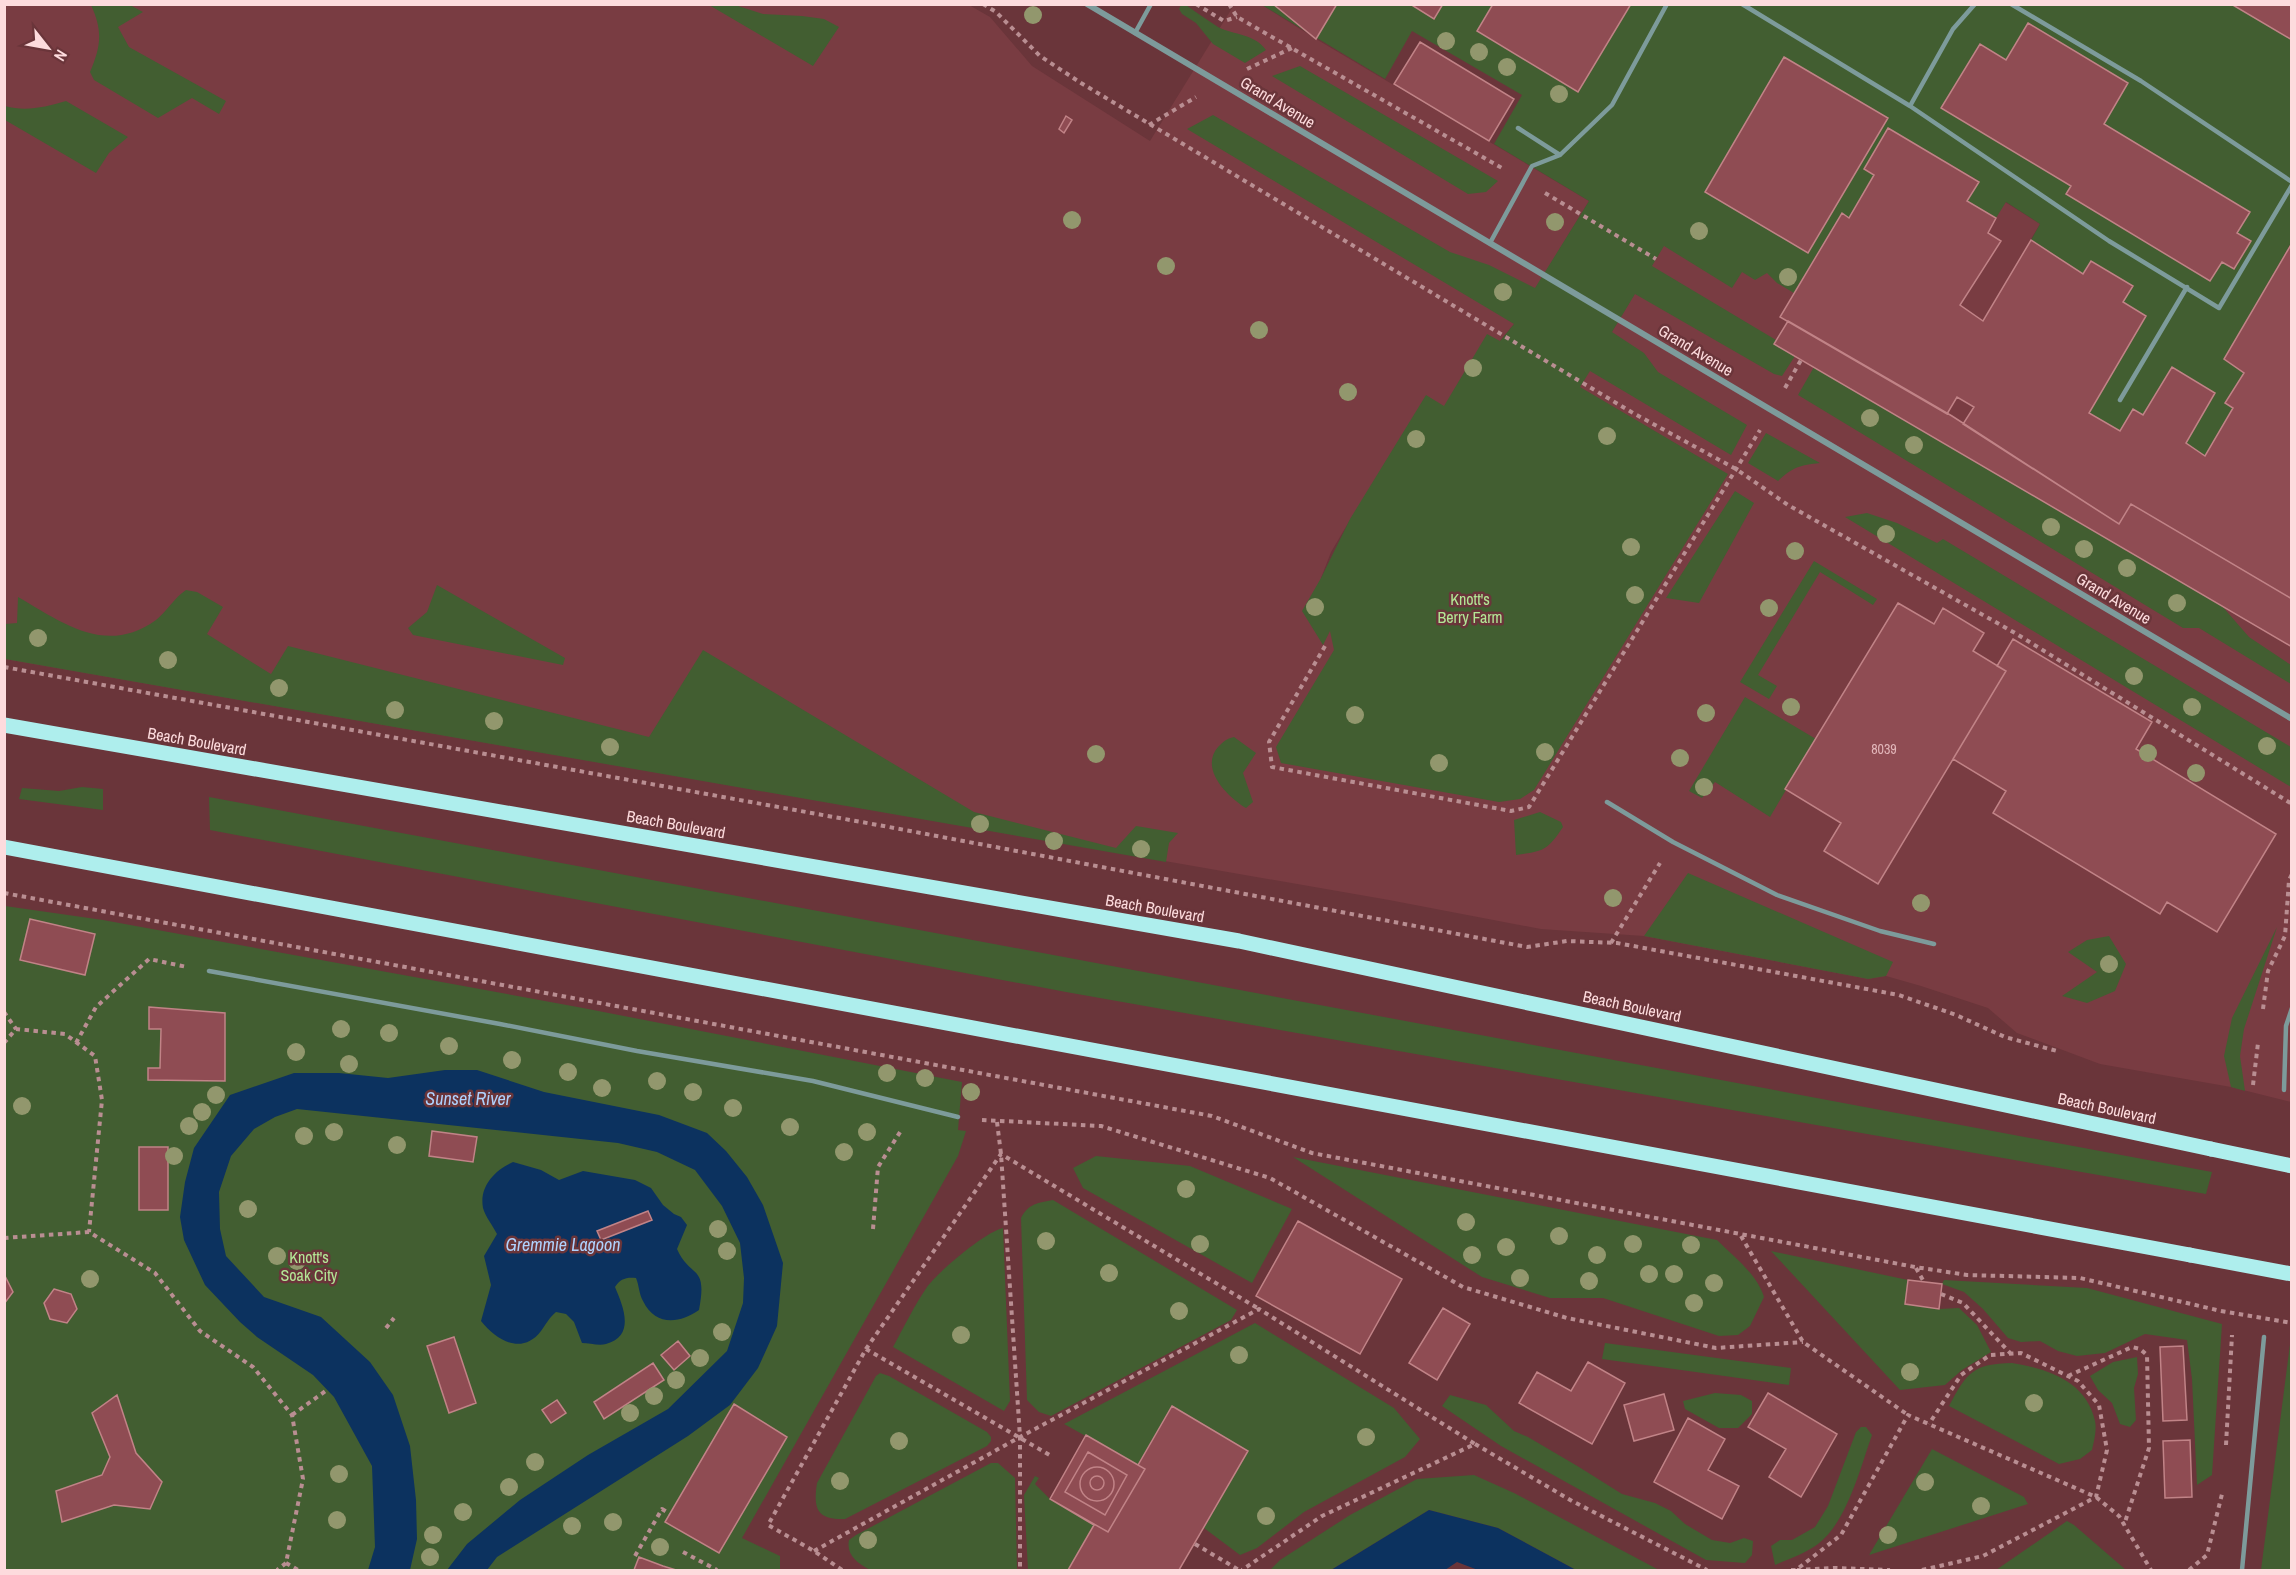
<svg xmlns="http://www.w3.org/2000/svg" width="2296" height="1575" viewBox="0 0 2296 1575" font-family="'Archivo Narrow',sans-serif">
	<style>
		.built { fill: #793c42 }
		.green { fill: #425e31 }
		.water { fill: #0c325f }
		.building { fill: #8f4c53; stroke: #c18387; stroke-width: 1.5 }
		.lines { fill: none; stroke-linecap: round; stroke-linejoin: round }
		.path { stroke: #b98e92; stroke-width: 4; stroke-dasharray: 4.5 4.5; stroke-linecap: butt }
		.service { stroke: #7d9b9b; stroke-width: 4.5 }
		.minor { stroke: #7d9b9b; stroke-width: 6 }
		.primary { stroke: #aeeeed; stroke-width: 15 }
		.path-bridge { stroke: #b98e92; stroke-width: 4; stroke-dasharray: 4.5 4.5; stroke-linecap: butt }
		.primary-bridge { stroke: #aeeeed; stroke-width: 15 }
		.tree { fill: #92976d }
		.labels { text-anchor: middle; stroke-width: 5; stroke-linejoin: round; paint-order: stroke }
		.number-label { font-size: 14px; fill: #e2b7ba }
		.street-label { font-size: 16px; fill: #fddbdd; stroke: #6a353a }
		.park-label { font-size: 16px; fill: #b3e796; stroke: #6a353a }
		.water-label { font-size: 18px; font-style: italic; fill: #afd2fe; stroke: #6a353a }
	</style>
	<rect width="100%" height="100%" fill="#6a353a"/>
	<!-- built -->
	<path class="built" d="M4 5H969L990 17 1032 66 1150 141 1234 5H1262L1316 39 1589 201 1514 324 1350 520 1331 552 1321 578 1330 630 1579 387 1663 246 1842 213 1849 217 1874 175 1864 169 1888 128 1979 182 1968 201 2005 202 2040 224 2031 239 2083 273 2091 261 2133 286 2146 316 2133 409 2144 414 2172 367 2215 393 2186 443 2205 456 2233 408 2225 403 2244 373 2224 359 2291 243V1102L2231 1087 2100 1064 2017 1033 1988 1008 1921 986 1886 976 1868 979 1644 936 1541 929 1389 900 5 659Z"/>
	<!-- green -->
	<path class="green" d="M91 5H130L143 12 118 27 129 47 226 101 219 114 192 98 158 118 94 80 90 72C101 46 103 31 91 5Z
		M709 5H735L763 14 802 16 824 19 839 27 813 66Z
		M1181 5H1186C1196 12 1207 20 1218 27 1234 35 1255 34 1266 50L1245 63 1213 44 1196 23 1182 14 1179 9Z
		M1262 5H2291V243L2225 359 2244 373 2225 402 2233 408 2205 456 2186 443 2215 393 2172 367 2143 415 2133 409 2120 431 2089 413 2146 316 2123 302 2133 286 2091 261 2083 274 2031 240 2040 224 2006 202 1996 218 1967 201 1979 181 1888 128 1864 169 1874 175 1849 218 1841 214 1794 293 1777 283 1767 273 1755 280 1742 272 1732 288 1664 246 1652 266 1776 340 1774 344 1795 356 1782 376 1774 374 1635 294 1612 332 1644 353 1658 372 1747 425 1731 455 1590 371 1580 387 1728 474 1534 790 1520 799 1499 802 1281 763 1276 747 1334 650 1330 631 1323 645 1302 611 1321 578 1350 519 1426 395 1444 406 1487 334 1500 341 1514 324 1187 129 1213 115 1450 252 1489 265 1535 288 1589 201 1494 144 1522 95 1412 31 1385 79Z
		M1300 66 1498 181 1486 192 1468 194 1272 76Z
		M66 101 128 137 109 153 96 173 5 120V106C26 112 45 107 66 101Z
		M1814 367 2222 606 2249 637 2291 665V684L2199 628H2183L1798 395Z
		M1766 433 1820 463C1800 465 1793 467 1778 481L1748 463Z
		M1735 491 1754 503 1699 603 1666 598Z
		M1867 513 1897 523 1937 543 1943 539 2291 747V787L1845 517Z
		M1814 561 1877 599 1873 605 1820 572 1758 675 1777 686 1769 699 1740 682Z
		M437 585 565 658 563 665 413 635 408 628 427 612Z
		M186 590 197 592 223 607 207 634 271 674 288 646 649 737 703 650 974 812 1116 848 1136 826 1178 833 1169 843 1166 862 5 659V624L17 623 18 597C63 623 106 656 156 620 167 611 174 598 186 590Z
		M1745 697 1816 739 1770 817 1715 782 1702 798 1689 791Z
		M1234 737 1256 753 1243 773 1253 802 1246 808C1228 797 1199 769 1218 747 1224 741 1226 739 1234 737Z
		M82 787 103 789V810L19 799 22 788 59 791Z
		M209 797 2212 1172 2206 1194 1066 992 210 830Z
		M1540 812 1561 822 1563 827C1547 851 1544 851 1516 855L1514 820Z
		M1688 873 1893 962 1886 976 1868 979 1644 936Z
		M5 906 103 920 583 1008 962 1082 958 1130 966 1131 958 1156 742 1538 780 1556V1570H5Z
		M2277 927 2244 1029 2240 1056 2245 1091 2231 1087 2224 1056 2232 1018Z
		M2109 936 2126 964 2115 991 2087 1003 2062 996 2097 972 2068 952 2087 940Z
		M1096 1156 1190 1166 1292 1209 1252 1283 1083 1188 1073 1168Z
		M1293 1157 1717 1240C1734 1257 1757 1274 1764 1297L1750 1326 1738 1335 1719 1336 1603 1298H1550L1482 1277Z
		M1053 1200 1237 1310 1231 1320 1051 1416 1039 1412 1027 1400 1021 1218C1029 1203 1038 1203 1053 1200Z
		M1003 1228 1010 1401 1004 1411 893 1347C904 1327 914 1306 927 1287 939 1271 985 1232 1003 1228Z
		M1771 1251 1908 1280 1906 1304 1939 1309 1959 1308 1977 1325 1991 1352 1962 1370 1945 1385 1900 1390Z
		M1944 1280 2087 1288 2222 1324 2212 1475 2197 1485 2192 1379 2187 1340 2145 1334 2105 1353 2077 1356 2058 1351 2040 1341 2021 1342 2008 1338 1983 1309 1964 1292 1942 1284Z
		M1255 1323 1394 1408 1420 1439 1405 1457 1304 1512 1257 1548 1240 1555 1204 1528 1248 1451 1172 1406 1138 1465 1064 1424Z
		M1605 1343 1791 1368 1789 1385 1602 1359Z
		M2290 1344 2291 1570H2261Z
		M2137 1357 2138 1374 2134 1388 2136 1420 2130 1427 2120 1424 2112 1403 2098 1390 2090 1376 2113 1362Z
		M2012 1363C2048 1369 2086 1381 2095 1421 2097 1430 2094 1441 2092 1450L2080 1459 2059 1464 1949 1406C1967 1372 1973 1364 2012 1363Z
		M880 1373 889 1376 987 1432 991 1437V1441L987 1446 845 1519C817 1520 813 1509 817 1483L876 1376Z
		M1715 1393 1741 1395 1752 1401V1414L1738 1428H1719L1685 1409 1683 1401Z
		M1450 1395 1486 1405 1514 1431 1528 1437 1579 1467 1622 1494 1655 1503 1671 1511 1685 1524 1712 1540 1730 1543 1744 1538 1753 1541 1752 1555 1745 1563 1706 1560 1501 1446 1442 1406Z
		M1861 1427H1866L1872 1435C1860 1469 1847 1522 1818 1544 1806 1553 1789 1559 1775 1565L1771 1546 1780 1540H1792L1815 1527 1828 1506 1856 1432Z
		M1932 1449 2024 1497 2028 1504 1869 1555Z
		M991 1463H998L1015 1478 1017 1570H870C857 1563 846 1555 849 1540L856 1535Z
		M1474 1475 1514 1493 1659 1570H1576L1498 1528 1429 1510 1331 1570H1270L1280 1560 1350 1515 1417 1479Z
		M1035 1476 1039 1478 1035 1484 1050 1499 1094 1525 1068 1570H1028L1024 1495Z
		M2067 1521 2074 1525 2126 1570H1996Z"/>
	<!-- water -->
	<path class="water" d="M445 1070H477L544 1092 659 1115 707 1133 726 1151 747 1177 763 1205 783 1263 777 1326 758 1368 730 1405 688 1436 497 1557 487 1570H447L467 1544 520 1500 588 1455 668 1409 727 1351 743 1303 744 1278 740 1243 722 1206 695 1170 657 1152 618 1143 297 1109 275 1117 254 1129 231 1156 219 1192 220 1229 226 1256 264 1297 321 1317 370 1362 393 1395 410 1446 416 1500 417 1539 410 1570H368L375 1547 372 1466 334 1397 313 1375 257 1337 240 1322 205 1285 184 1240 180 1217 185 1182 194 1148 230 1095 294 1073H339L388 1078Z
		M513 1162 541 1170 559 1180 583 1171 635 1180 651 1188 663 1205 674 1214 681 1217 687 1225 677 1249C690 1279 708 1263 699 1310 679 1324 655 1326 643 1301 639 1294 639 1285 636 1278 626 1277 620 1279 615 1287 623 1306 636 1336 606 1344 599 1346 589 1343 582 1343L574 1322 566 1314 556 1312C549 1318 546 1324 541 1331 522 1356 496 1340 481 1321L491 1285 484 1256 497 1234C493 1226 485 1216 483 1208 479 1186 495 1170 513 1162Z
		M1429 1510 1498 1528 1576 1570H1478L1457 1562 1445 1570H1331Z"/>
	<!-- building -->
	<path class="building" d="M1273 4H1337L1316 39Z
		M1410 4H1443L1434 19Z
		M1493 4H1631L1578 92 1477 31Z
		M2231 4H2292V40Z
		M2028 23 2128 83 2104 124 2250 212 2237 233 2251 241 2234 269 2222 262 2210 281 2066 194 2071 186 1941 108 1980 44 2006 60Z
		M1420 42 1514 99 1489 141 1394 84Z
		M1784 57 1888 118 1808 253 1705 192Z
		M1066 116 1072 120 1064 133 1059 129Z
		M1888 128 1979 182 1967 201 1996 218 1988 233 2001 241 1960 305 1983 321 2031 240 2083 274 2091 261 2133 286 2123 302 2146 316 2089 413 2120 431 2133 409 2143 415 2172 367 2215 393 2186 443 2205 456 2233 408 2225 403 2244 373 2224 359 2292 243V599L2131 504 2119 524 1963 424 1974 407 1957 397 1947 414 1780 317 1842 213 1849 218 1874 175 1864 169Z
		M1788 321 1952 416 2119 524 2131 504 2292 599V647L1774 344Z
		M1898 603 1934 624 1943 608 1984 633 1973 651 2006 671 1878 884 1824 851 1841 823 1785 789Z
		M2013 639 2152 722 2136 749 2276 834 2217 932 2167 902 2160 914 1993 813 2006 791 1953 759 2006 671 1997 666Z
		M30 919 95 934 85 975 20 960Z
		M149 1007 225 1013V1081L148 1080V1068H160L161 1029H149Z
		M432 1131 477 1137 473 1162 429 1156Z
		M139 1147H168V1210H139Z
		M648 1211 652 1220 601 1240 597 1231Z
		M1298 1221 1402 1279 1360 1354 1256 1296Z
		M4 1274 13 1292 4 1304Z
		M1908 1280 1942 1284 1939 1309 1905 1304Z
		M54 1289 71 1294 77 1309 67 1323 50 1319 44 1303Z
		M1443 1308 1470 1324 1437 1380 1409 1363Z
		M454 1337 476 1403 449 1413 427 1346Z
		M678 1341 690 1356 674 1370 661 1355Z
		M2183 1346 2187 1420 2163 1421 2160 1347Z
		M1588 1362 1625 1383 1592 1444 1519 1403 1537 1372 1571 1391Z
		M653 1363 664 1380 604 1419 594 1402Z
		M1768 1393 1837 1434 1801 1497 1769 1477 1786 1449 1748 1427Z
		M1664 1394 1674 1430 1634 1441 1624 1405Z
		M117 1395 136 1453 162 1482 150 1509 114 1505 62 1522 56 1491 102 1475 110 1457 92 1413Z
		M557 1400 566 1413 551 1423 542 1410Z
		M734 1404 787 1437 719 1553 665 1522Z
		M1172 1406 1248 1451 1179 1570H1068L1094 1525 1050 1499 1086 1435 1138 1465Z
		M1688 1418 1725 1439 1708 1470 1739 1486 1722 1519 1654 1482Z
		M1086 1435 1145 1469 1108 1532 1050 1499Z
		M2190 1440 2192 1497 2165 1498 2163 1441Z
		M1088 1452 1127 1475 1105 1515 1065 1492Z
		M1080 1484a17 17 0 1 1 34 0a17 17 0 1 1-34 0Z
		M1090 1483a7 7 0 1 1 14 0a7 7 0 1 1-14 0Z
		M639 1557 663 1566 676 1570H634Z"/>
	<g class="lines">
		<!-- path -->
		<path class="path" d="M983 4 996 12 1040 56 1081 83 1633 413 1736 469 1788 505 2015 633 2292 804
			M1196 4 1224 21 1237 17
			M1229 4 1237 17 1502 168
			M1247 69 1292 48
			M1149 125 1196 97
			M1545 193 1656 259
			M1785 388 1801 360
			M1325 646 1269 742 1272 767 1511 811 1529 807 1760 430
			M4 667 889 827 1527 947 1567 941 1617 943 1899 995 1956 1015 2005 1037 2057 1051
			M4 893 1212 1116 1312 1153 1915 1267 1967 1275 2080 1278 2221 1311
			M1611 943 1660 863
			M2263 1009 2268 971 2285 936 2289 880 2292 874
			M4 1012 16 1029
			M4 1043 16 1029 65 1034 95 1056 102 1100 89 1232
			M76 1043 96 1007 149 959 187 967
			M2253 1085 2258 1043
			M982 1120 1101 1126 1270 1178 1463 1287 1567 1318 1716 1348 1803 1342
			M997 1122 1001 1154 1020 1437V1570
			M873 1229 878 1167 902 1129
			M1741 1236 1803 1342 1908 1415
			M4 1238 89 1232 155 1273 200 1331 253 1367 292 1415 303 1479 286 1563 277 1570
			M1916 1268 1924 1282
			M1941 1294 1963 1303 2011 1354
			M386 1328 394 1318
			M866 1349 1053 1457
			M2068 1376 2132 1347 2140 1349 2147 1355 2149 1448 2124 1525
			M292 1415 327 1390
			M1475 1444 1572 1501 1707 1570
			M2226 1445 2232 1335
			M1195 1544 1239 1570
			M814 1551 1020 1437 1259 1309 1475 1444 1322 1516 1242 1570
			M683 1552 717 1570
			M635 1556 662 1509 670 1514
			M286 1563 298 1570
			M842 1570 814 1551 768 1525 866 1349 1001 1154 1259 1309
			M1791 1570H1796L1841 1535 1908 1415 2096 1497 2119 1516 2151 1570
			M1797 1570 1835 1568 1890 1570
			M1922 1570 1983 1556 2096 1497 2107 1450 2099 1405 2078 1381 2021 1353 1990 1355 1961 1375 1929 1424
			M2189 1570 2207 1555 2222 1494"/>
		<!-- service -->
		<path class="service" d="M1742 4 1910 106 2109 241 2219 308 2292 185
			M2011 4 2141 81 2292 182
			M1135 33 1151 4
			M1910 106 1953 29 1975 4
			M1518 128 1560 155
			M1490 243 1532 166 1560 155 1612 105 1667 4
			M2120 400 2187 287
			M1607 802 1673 842 1777 895 1880 931 1934 944
			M209 971 500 1024 637 1051 813 1081 958 1117
			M2284 1090 2286 1026 2292 1008
			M2242 1570 2264 1337"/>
		<!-- minor -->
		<path class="minor" d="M1087 4 2292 719"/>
		<!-- primary -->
		<path class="primary" d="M4 725 1239 941 2211 1149
			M4 847 2190 1255"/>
		<!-- path-bridge -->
		<path class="path-bridge" d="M2221 1311 2292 1323"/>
		<!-- primary-bridge -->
		<path class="primary-bridge" d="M2211 1149 2292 1166
			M2190 1255 2292 1274"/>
	</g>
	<!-- trees -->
	<g class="tree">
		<circle cx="1033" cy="15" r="9"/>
		<circle cx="1446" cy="41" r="9"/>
		<circle cx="1479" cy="52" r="9"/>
		<circle cx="1507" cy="67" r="9"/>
		<circle cx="1559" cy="94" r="9"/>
		<circle cx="1072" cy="220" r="9"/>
		<circle cx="1555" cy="222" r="9"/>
		<circle cx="1699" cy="231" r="9"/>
		<circle cx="1166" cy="266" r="9"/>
		<circle cx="1788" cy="277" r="9"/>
		<circle cx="1503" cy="292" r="9"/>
		<circle cx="1259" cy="330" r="9"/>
		<circle cx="1473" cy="368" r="9"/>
		<circle cx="1348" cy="392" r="9"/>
		<circle cx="1870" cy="418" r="9"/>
		<circle cx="1607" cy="436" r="9"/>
		<circle cx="1416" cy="439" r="9"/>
		<circle cx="1914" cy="445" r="9"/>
		<circle cx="2051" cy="527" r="9"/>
		<circle cx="1886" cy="534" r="9"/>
		<circle cx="1631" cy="547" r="9"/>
		<circle cx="2084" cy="549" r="9"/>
		<circle cx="1795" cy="551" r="9"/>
		<circle cx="2127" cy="568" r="9"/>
		<circle cx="1635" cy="595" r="9"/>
		<circle cx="2177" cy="603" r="9"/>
		<circle cx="1315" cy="607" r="9"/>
		<circle cx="1769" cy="608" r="9"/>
		<circle cx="38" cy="638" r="9"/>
		<circle cx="168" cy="660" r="9"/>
		<circle cx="2134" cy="676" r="9"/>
		<circle cx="279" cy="688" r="9"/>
		<circle cx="1791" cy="707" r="9"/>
		<circle cx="2192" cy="707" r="9"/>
		<circle cx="395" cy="710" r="9"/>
		<circle cx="1706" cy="713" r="9"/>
		<circle cx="1355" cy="715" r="9"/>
		<circle cx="494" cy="721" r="9"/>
		<circle cx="2267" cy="746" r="9"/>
		<circle cx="610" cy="747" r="9"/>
		<circle cx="1545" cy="752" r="9"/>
		<circle cx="2148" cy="753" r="9"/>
		<circle cx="1096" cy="754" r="9"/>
		<circle cx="1680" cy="758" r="9"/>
		<circle cx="1439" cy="763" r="9"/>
		<circle cx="2196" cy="773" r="9"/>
		<circle cx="1704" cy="787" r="9"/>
		<circle cx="980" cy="824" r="9"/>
		<circle cx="1054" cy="841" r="9"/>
		<circle cx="1141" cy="849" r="9"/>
		<circle cx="1613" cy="898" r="9"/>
		<circle cx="1921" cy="903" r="9"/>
		<circle cx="2109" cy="964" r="9"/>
		<circle cx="341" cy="1029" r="9"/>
		<circle cx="389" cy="1033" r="9"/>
		<circle cx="449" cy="1046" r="9"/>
		<circle cx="296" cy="1052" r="9"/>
		<circle cx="512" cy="1060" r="9"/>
		<circle cx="349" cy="1064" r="9"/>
		<circle cx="568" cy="1072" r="9"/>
		<circle cx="887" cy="1073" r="9"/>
		<circle cx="925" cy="1078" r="9"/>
		<circle cx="657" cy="1081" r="9"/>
		<circle cx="602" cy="1088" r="9"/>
		<circle cx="693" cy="1092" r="9"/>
		<circle cx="971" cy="1092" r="9"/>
		<circle cx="216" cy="1095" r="9"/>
		<circle cx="22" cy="1106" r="9"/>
		<circle cx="733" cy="1108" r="9"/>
		<circle cx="202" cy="1112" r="9"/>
		<circle cx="189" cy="1126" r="9"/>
		<circle cx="790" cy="1127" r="9"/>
		<circle cx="334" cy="1132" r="9"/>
		<circle cx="867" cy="1132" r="9"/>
		<circle cx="304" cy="1136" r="9"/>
		<circle cx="397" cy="1145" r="9"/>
		<circle cx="844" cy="1152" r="9"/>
		<circle cx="174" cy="1156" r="9"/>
		<circle cx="1186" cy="1189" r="9"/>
		<circle cx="248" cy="1209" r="9"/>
		<circle cx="1466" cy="1222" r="9"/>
		<circle cx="718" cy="1229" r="9"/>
		<circle cx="1559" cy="1236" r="9"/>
		<circle cx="1046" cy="1241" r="9"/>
		<circle cx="1200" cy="1244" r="9"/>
		<circle cx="1633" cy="1244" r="9"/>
		<circle cx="1691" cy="1245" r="9"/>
		<circle cx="1506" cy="1247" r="9"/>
		<circle cx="727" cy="1251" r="9"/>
		<circle cx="1472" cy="1255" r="9"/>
		<circle cx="1597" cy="1255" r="9"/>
		<circle cx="277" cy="1256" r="9"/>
		<circle cx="297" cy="1261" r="9"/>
		<circle cx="1109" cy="1273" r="9"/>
		<circle cx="1649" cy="1274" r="9"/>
		<circle cx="1674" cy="1274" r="9"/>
		<circle cx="1520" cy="1278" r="9"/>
		<circle cx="90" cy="1279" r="9"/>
		<circle cx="1589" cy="1281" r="9"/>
		<circle cx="1714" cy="1283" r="9"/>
		<circle cx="1694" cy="1303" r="9"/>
		<circle cx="1179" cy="1311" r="9"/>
		<circle cx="722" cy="1332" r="9"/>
		<circle cx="961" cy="1335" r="9"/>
		<circle cx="1239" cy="1355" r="9"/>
		<circle cx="700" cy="1358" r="9"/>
		<circle cx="1910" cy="1372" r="9"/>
		<circle cx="676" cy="1380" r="9"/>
		<circle cx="654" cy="1396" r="9"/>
		<circle cx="2034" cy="1403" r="9"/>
		<circle cx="630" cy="1413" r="9"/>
		<circle cx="1366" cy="1437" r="9"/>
		<circle cx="899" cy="1441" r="9"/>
		<circle cx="535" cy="1462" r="9"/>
		<circle cx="339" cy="1474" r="9"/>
		<circle cx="840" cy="1481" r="9"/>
		<circle cx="1925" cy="1482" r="9"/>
		<circle cx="509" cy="1487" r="9"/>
		<circle cx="1981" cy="1506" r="9"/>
		<circle cx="463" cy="1512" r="9"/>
		<circle cx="1266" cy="1516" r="9"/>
		<circle cx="337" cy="1520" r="9"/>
		<circle cx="613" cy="1522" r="9"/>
		<circle cx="572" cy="1526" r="9"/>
		<circle cx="433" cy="1535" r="9"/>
		<circle cx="1888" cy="1535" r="9"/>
		<circle cx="868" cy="1540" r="9"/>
		<circle cx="660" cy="1547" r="9"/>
		<circle cx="430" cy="1557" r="9"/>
	</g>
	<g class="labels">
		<!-- number labels -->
		<g class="number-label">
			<text x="1884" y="754">8039</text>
		</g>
		<!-- street labels -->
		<g class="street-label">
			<text transform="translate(1278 102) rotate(31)" y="6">Grand Avenue</text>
			<text transform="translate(1696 350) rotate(31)" y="6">Grand Avenue</text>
			<text transform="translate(2114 598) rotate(31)" y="6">Grand Avenue</text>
			<text transform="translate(197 741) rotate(10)" y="6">Beach Boulevard</text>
			<text transform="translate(676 824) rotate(10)" y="6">Beach Boulevard</text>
			<text transform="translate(1155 908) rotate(10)" y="6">Beach Boulevard</text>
			<text transform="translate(1632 1006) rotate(12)" y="6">Beach Boulevard</text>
			<text transform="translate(2107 1108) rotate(12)" y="6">Beach Boulevard</text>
		</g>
		<!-- park labels -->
		<g class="park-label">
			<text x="1470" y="605">Knott's<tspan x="1470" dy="18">Berry Farm</tspan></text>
			<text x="309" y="1263">Knott's<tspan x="309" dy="18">Soak City</tspan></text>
		</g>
		<!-- water labels -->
		<g class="water-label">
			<text x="468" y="1105">Sunset River</text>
			<text x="563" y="1251">Gremmie Lagoon</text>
		</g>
	</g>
	<!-- border -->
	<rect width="2296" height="1575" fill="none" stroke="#fddbdd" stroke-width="12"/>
	<!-- north arrow -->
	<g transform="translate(48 48) rotate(121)" stroke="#6a353a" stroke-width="4.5" paint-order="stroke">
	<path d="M0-4.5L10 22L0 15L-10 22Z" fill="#fddbdd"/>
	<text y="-9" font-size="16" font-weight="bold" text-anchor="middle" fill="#fddbdd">N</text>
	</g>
</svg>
